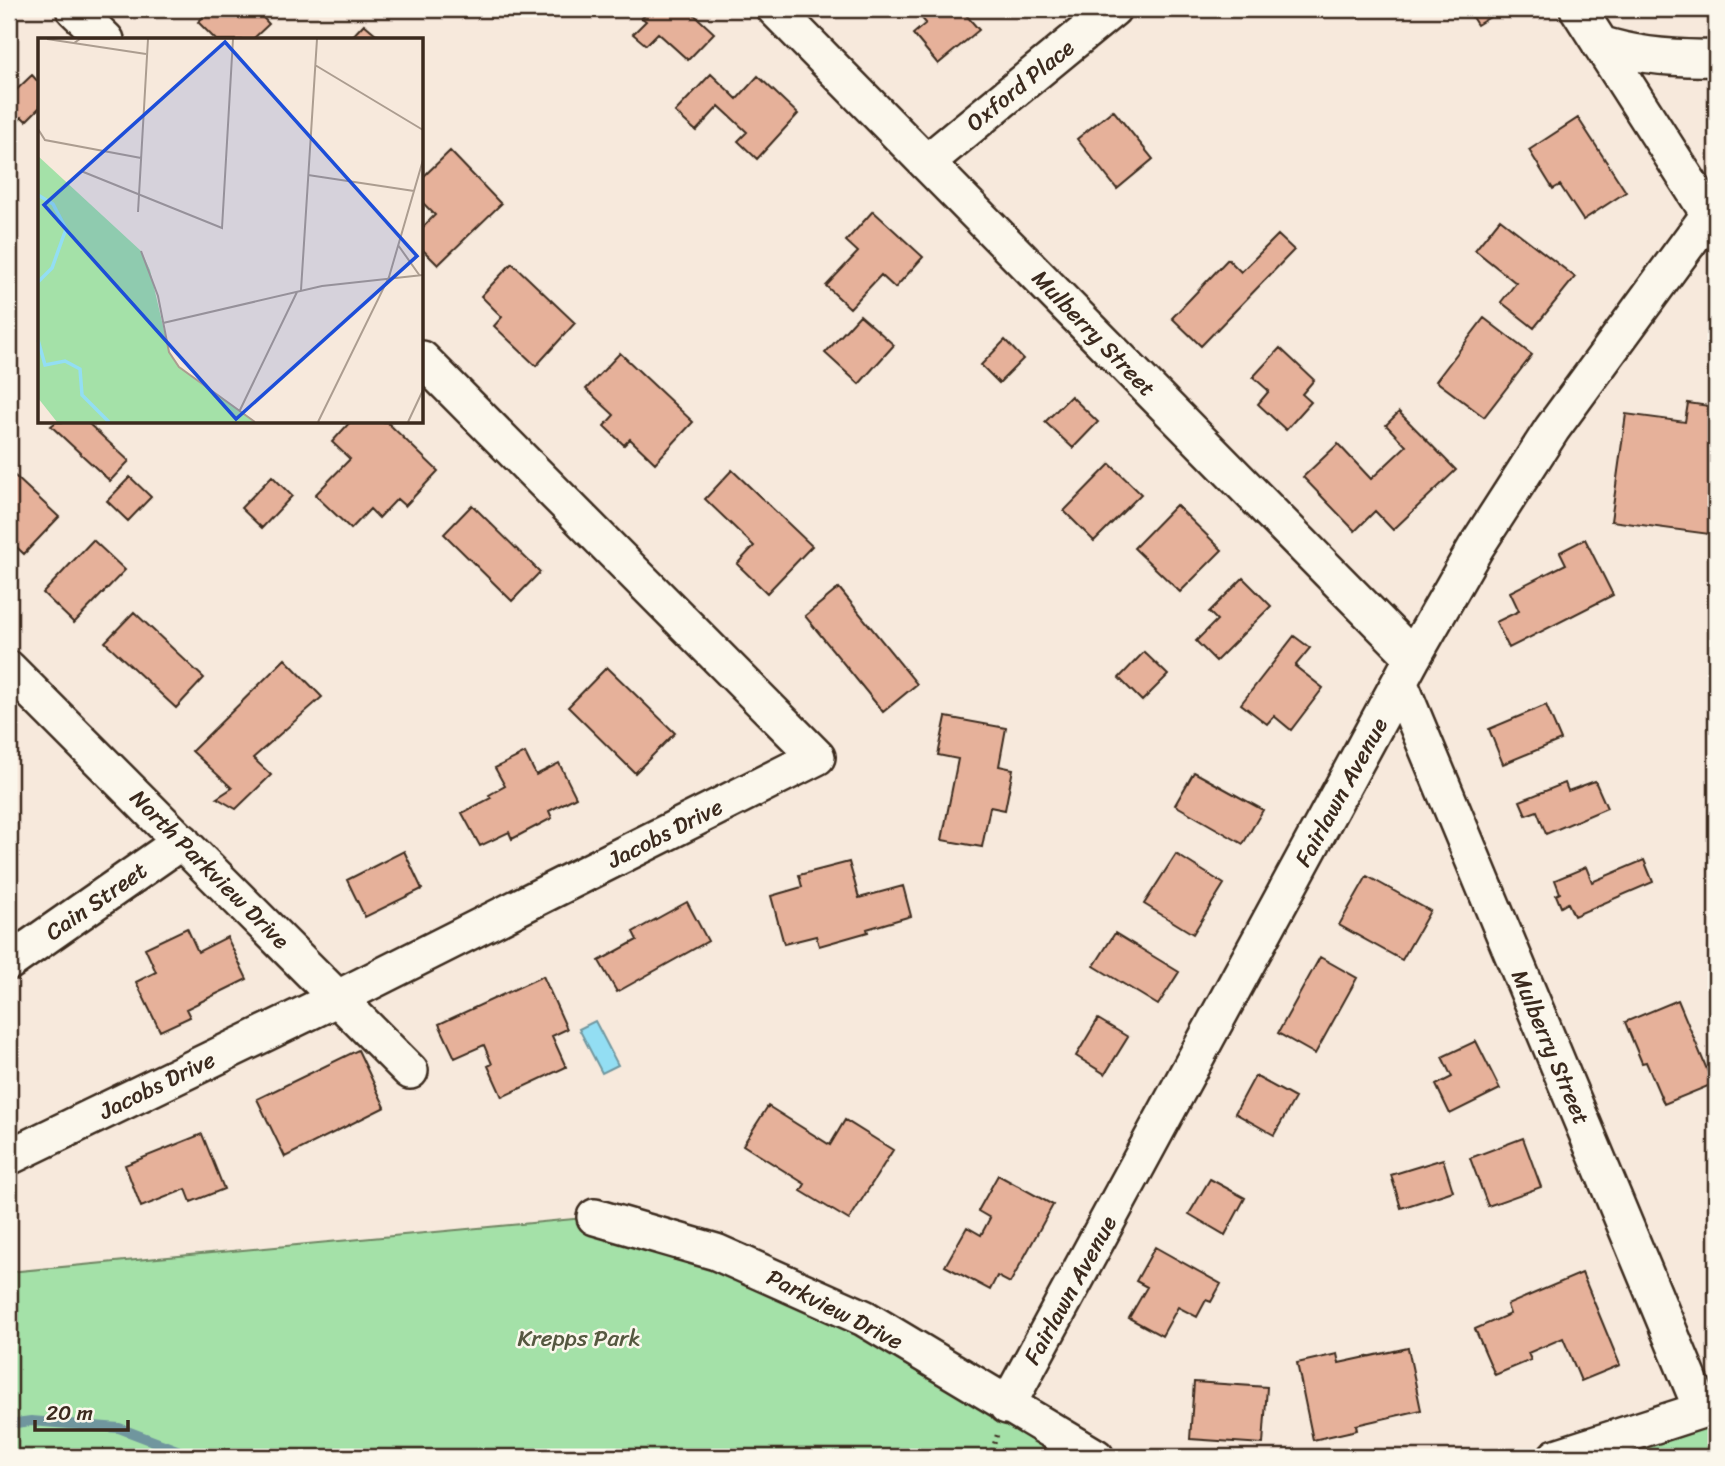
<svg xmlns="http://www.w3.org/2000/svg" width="1725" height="1466" viewBox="0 0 1725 1466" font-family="Sriracha,sans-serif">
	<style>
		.green { fill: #a4e1a8; stroke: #708663; stroke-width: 2 }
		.water { fill: #93def3; stroke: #70969e; stroke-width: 2 }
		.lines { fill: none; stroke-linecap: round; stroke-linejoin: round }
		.stream { stroke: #70969e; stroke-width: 10 }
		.building { fill: #e6b19a; stroke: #3b2a1e; stroke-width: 2 }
		.minor-casing { stroke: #3b2a1e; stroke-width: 40 }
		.path { stroke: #3b2a1e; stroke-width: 4.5; stroke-dasharray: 2 5; stroke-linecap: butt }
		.minor { stroke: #fbf7ec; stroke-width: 35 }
		.labels { text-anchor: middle; stroke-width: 5; stroke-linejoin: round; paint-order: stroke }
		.street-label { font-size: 23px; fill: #3b2a1e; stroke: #fbf7ec }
		.park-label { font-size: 23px; fill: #555840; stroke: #fbf7ec }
		.inset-river { fill: none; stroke: #93def3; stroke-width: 3.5 }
		.inset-road { fill: none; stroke: #ac9d90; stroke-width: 2 }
		.view { fill: #1d4ed8; fill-opacity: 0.15; stroke: #1d4ed8; stroke-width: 3.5 }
		.inset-edge { fill: none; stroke: #3b2a1e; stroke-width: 3.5 }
	</style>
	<rect width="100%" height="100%" fill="#f7e9dc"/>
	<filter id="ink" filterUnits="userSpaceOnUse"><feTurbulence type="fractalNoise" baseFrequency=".0143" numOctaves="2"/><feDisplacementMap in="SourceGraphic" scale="14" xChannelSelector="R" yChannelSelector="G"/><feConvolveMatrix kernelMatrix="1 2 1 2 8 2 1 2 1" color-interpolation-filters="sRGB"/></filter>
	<g filter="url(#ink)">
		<!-- green -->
		<path class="green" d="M595 1217 716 1252 1096 1457H9V1272Z
			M1716 1408V1457H1556Z"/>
		<!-- water -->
		<path class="water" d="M595 1021 618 1065 602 1073 579 1029Z"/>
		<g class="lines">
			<!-- stream -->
			<path class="stream" d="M9 1424 31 1421 119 1428 195 1457"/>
		</g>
		<!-- building -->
		<path class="building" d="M211 9H255L269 24 252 40H216L198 22Z
			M651 9H688L714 33 688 60 658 33 646 45 633 34 646 21 642 18Z
			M927 9H961L979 30 938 64 913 34 926 23 919 15Z
			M1467 9H1503L1477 25Z
			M364 24 383 40H349Z
			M711 74 737 99 758 76 798 114 757 159 738 141 747 132 719 106 696 131 675 112Z
			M32 75 40 84V107L26 121 22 117 9 130V97Z
			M1113 110 1153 159 1117 189 1077 139Z
			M1578 118 1626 192 1583 220 1560 185 1553 189 1529 150Z
			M450 151 501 204 438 265 422 249V228L435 215 422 202V178Z
			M873 211 923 257 895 288 881 275 850 308 826 286 858 252 846 241Z
			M1500 219 1575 277 1534 328 1501 302 1516 283 1475 250Z
			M1278 235 1294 250 1201 346 1172 318 1228 259 1241 272Z
			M512 263 575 323 536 366 494 326 502 317 481 296Z
			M860 315 894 345 859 384 825 353Z
			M1484 318 1532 355 1484 417 1436 381Z
			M1005 340 1023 359 999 383 981 365Z
			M1280 348 1314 380 1302 394 1311 402 1286 430 1258 404 1269 391 1253 377Z
			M620 353 693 422 655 463 630 439 624 445 604 426 614 415 586 389Z
			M1071 396 1098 422 1073 448 1045 422Z
			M1688 403 1716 407V480L1709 534 1611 521 1626 414 1685 422Z
			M1399 412 1456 470 1393 530 1375 511 1355 531 1303 477 1338 444 1371 479 1406 446 1386 425Z
			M56 422H87L129 461 110 481 51 426Z
			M350 422H387L438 471 405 506 397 499 379 518 370 509 351 529 315 495 350 459 332 442Z
			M1110 464 1141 494 1094 541 1064 511Z
			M732 470 812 546 767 593 737 564 754 546 705 499Z
			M15 476 59 517 24 554 9 540V482Z
			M272 476 292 496 262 528 241 508Z
			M130 477 151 497 128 521 107 501Z
			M472 505 540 572 512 601 444 534Z
			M1176 505 1222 550 1180 592 1134 548Z
			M1585 539 1613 595 1509 648 1496 622 1519 611 1510 592 1566 564 1560 552Z
			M93 540 125 570 74 623 43 593Z
			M1243 578 1271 606 1216 661 1196 641 1217 620 1209 612Z
			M839 588 917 684 883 712 805 616Z
			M134 612 204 678 176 708 105 642Z
			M1294 636 1310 648 1295 666 1323 688 1291 730 1274 716 1267 724 1241 704Z
			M1144 652 1168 675 1142 701 1119 678Z
			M285 659 322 697 253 758 271 775 236 809 217 798 232 788 192 751Z
			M607 667 675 733 635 773 568 707Z
			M1546 705 1561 740 1503 764 1489 729Z
			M946 717 1006 728 999 766 1013 769 1005 810 990 807 982 847 942 840 958 759 938 755Z
			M525 753 536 775 559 763 576 797 549 811 552 818 512 839 509 832 480 846 462 813 491 798 489 795 505 786 495 768Z
			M1194 772 1263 810 1243 844 1175 805Z
			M1595 781 1607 808 1546 834 1537 811 1526 815 1520 801 1565 783 1568 791Z
			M404 851 422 889 365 917 347 880Z
			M1176 854 1224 884 1193 934 1144 904Z
			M1644 860 1653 882 1574 916 1568 903 1561 907 1556 895 1560 893 1555 880 1586 867 1592 882Z
			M849 862 859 898 903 886 911 916 867 929 868 932 819 946 816 936 784 944 771 896 802 887 799 875Z
			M1367 876 1430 911 1402 960 1339 925Z
			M687 902 708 941 617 992 599 961 637 940 633 932Z
			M187 928 198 952 227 937 247 979 186 1009 190 1017 160 1031 136 982 156 972 145 948Z
			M1115 933 1179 972 1158 1005 1094 966Z
			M1320 957 1357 978 1315 1054 1278 1033Z
			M543 976 567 1029 552 1036 566 1067 502 1097 488 1066 492 1064 484 1045 455 1058 439 1024Z
			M1678 1000 1713 1084 1664 1104 1646 1062 1642 1063 1625 1022Z
			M1098 1019 1128 1037 1105 1074 1076 1056Z
			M1476 1041 1500 1089 1450 1114 1436 1085 1452 1077 1442 1057Z
			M358 1050 385 1107 285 1157 257 1099Z
			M1255 1076 1295 1098 1274 1135 1235 1113Z
			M768 1106 830 1145 845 1120 893 1150 849 1220 801 1191 805 1184 743 1145Z
			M202 1134 224 1189 191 1202 186 1189 141 1207 125 1165Z
			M1523 1138 1541 1187 1488 1206 1470 1158Z
			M1443 1159 1453 1191 1401 1208 1391 1175Z
			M998 1175 1053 1205 1010 1283 997 1276 990 1290 945 1266 967 1227 981 1235 990 1218 978 1211Z
			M1210 1179 1245 1198 1225 1235 1189 1214Z
			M1155 1247 1221 1284 1211 1302 1206 1300 1197 1317 1178 1307 1162 1336 1129 1318 1147 1287 1136 1281Z
			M1582 1273 1620 1365 1581 1381 1563 1338 1528 1353 1531 1360 1495 1375 1475 1329 1510 1314 1507 1305Z
			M1408 1348 1421 1410 1356 1425 1357 1430 1313 1440 1297 1363 1337 1354 1339 1363Z
			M1194 1382 1267 1387 1263 1444 1190 1439Z"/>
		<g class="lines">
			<!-- minor casing -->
			<g class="minor-casing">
				<path id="minor" d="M74 9 106 40
					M775 9 1413 657
					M1578 9 1709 214 1716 232
					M1600 44C1637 56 1677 59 1716 58
					M927 162 1113 9
					M9 669 410 1071
					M1400 684 1702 1410
					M9 962 182 841
					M9 1157 338 998 817 757 422 359
					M595 1217 716 1252 864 1318 1096 1457
					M1007 1406 1413 657 1476 547 1552 429 1716 205
					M1556 1457 1702 1410 1716 1408"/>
			</g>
			<!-- path -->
			<path class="path" d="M990 1457 997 1435"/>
			<!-- minor -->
			<use href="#minor" class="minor"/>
		</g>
	</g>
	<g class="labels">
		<!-- street labels -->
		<g class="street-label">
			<text transform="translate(1020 85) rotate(-39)" y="8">Oxford Place</text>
			<text transform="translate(1094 333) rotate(46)" y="8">Mulberry Street</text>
			<text transform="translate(1341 792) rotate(-61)" y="8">Fairlawn Avenue</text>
			<text transform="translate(665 833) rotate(-27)" y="8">Jacobs Drive</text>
			<text transform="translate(210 869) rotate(45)" y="8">North Parkview Drive</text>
			<text transform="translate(96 901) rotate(-35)" y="8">Cain Street</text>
			<text transform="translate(1551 1047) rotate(67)" y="8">Mulberry Street</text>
			<text transform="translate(157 1085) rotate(-26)" y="8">Jacobs Drive</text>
			<text transform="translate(1070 1290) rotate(-61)" y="8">Fairlawn Avenue</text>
			<text transform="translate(835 1309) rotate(27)" y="8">Parkview Drive</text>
		</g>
		<!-- park labels -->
		<g class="park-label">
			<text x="579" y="1346">Krepps Park</text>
		</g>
	</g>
	<!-- overview -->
	<g transform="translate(38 38)">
		<rect width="385" height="385" fill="#f7e9dc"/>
		<path d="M0 118 103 213 112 232 131 314 141 329 217 384H19L0 360Z" fill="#a4e1a8"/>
		<path class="inset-river" d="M0 157 15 166 28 191 14 230 0 244M0 302 7 327 27 323 42 331 44 357 71 384"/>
		<path class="inset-road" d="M9 1 108 16M36 5 42 1H72M277 27 385 92M0 91 7 102 103 120M43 133 184 190 195 1M270 137 376 153M100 174 110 1M360 207 382 238M103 213 120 258 131 314 141 329 217 384M263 252 279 1M125 285 284 248 385 237M202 372 259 254M280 384 351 239 385 122M370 384 385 352"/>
		<path class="view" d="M187 4 379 218 198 381 6 167Z"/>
		<rect width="385" height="385" class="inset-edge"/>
	</g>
	<!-- margin -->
	<rect width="1725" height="1466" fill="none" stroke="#fbf7ec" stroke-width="35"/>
	<rect x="18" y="18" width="1690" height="1431" fill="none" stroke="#3b2a1e" stroke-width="2.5" filter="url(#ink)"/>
	<!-- scale -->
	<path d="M35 1420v10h93v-10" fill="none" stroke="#3b2a1e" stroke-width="3.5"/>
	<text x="46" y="1420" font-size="21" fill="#3b2a1e" stroke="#fbf7ec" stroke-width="5" paint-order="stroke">20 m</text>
</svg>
